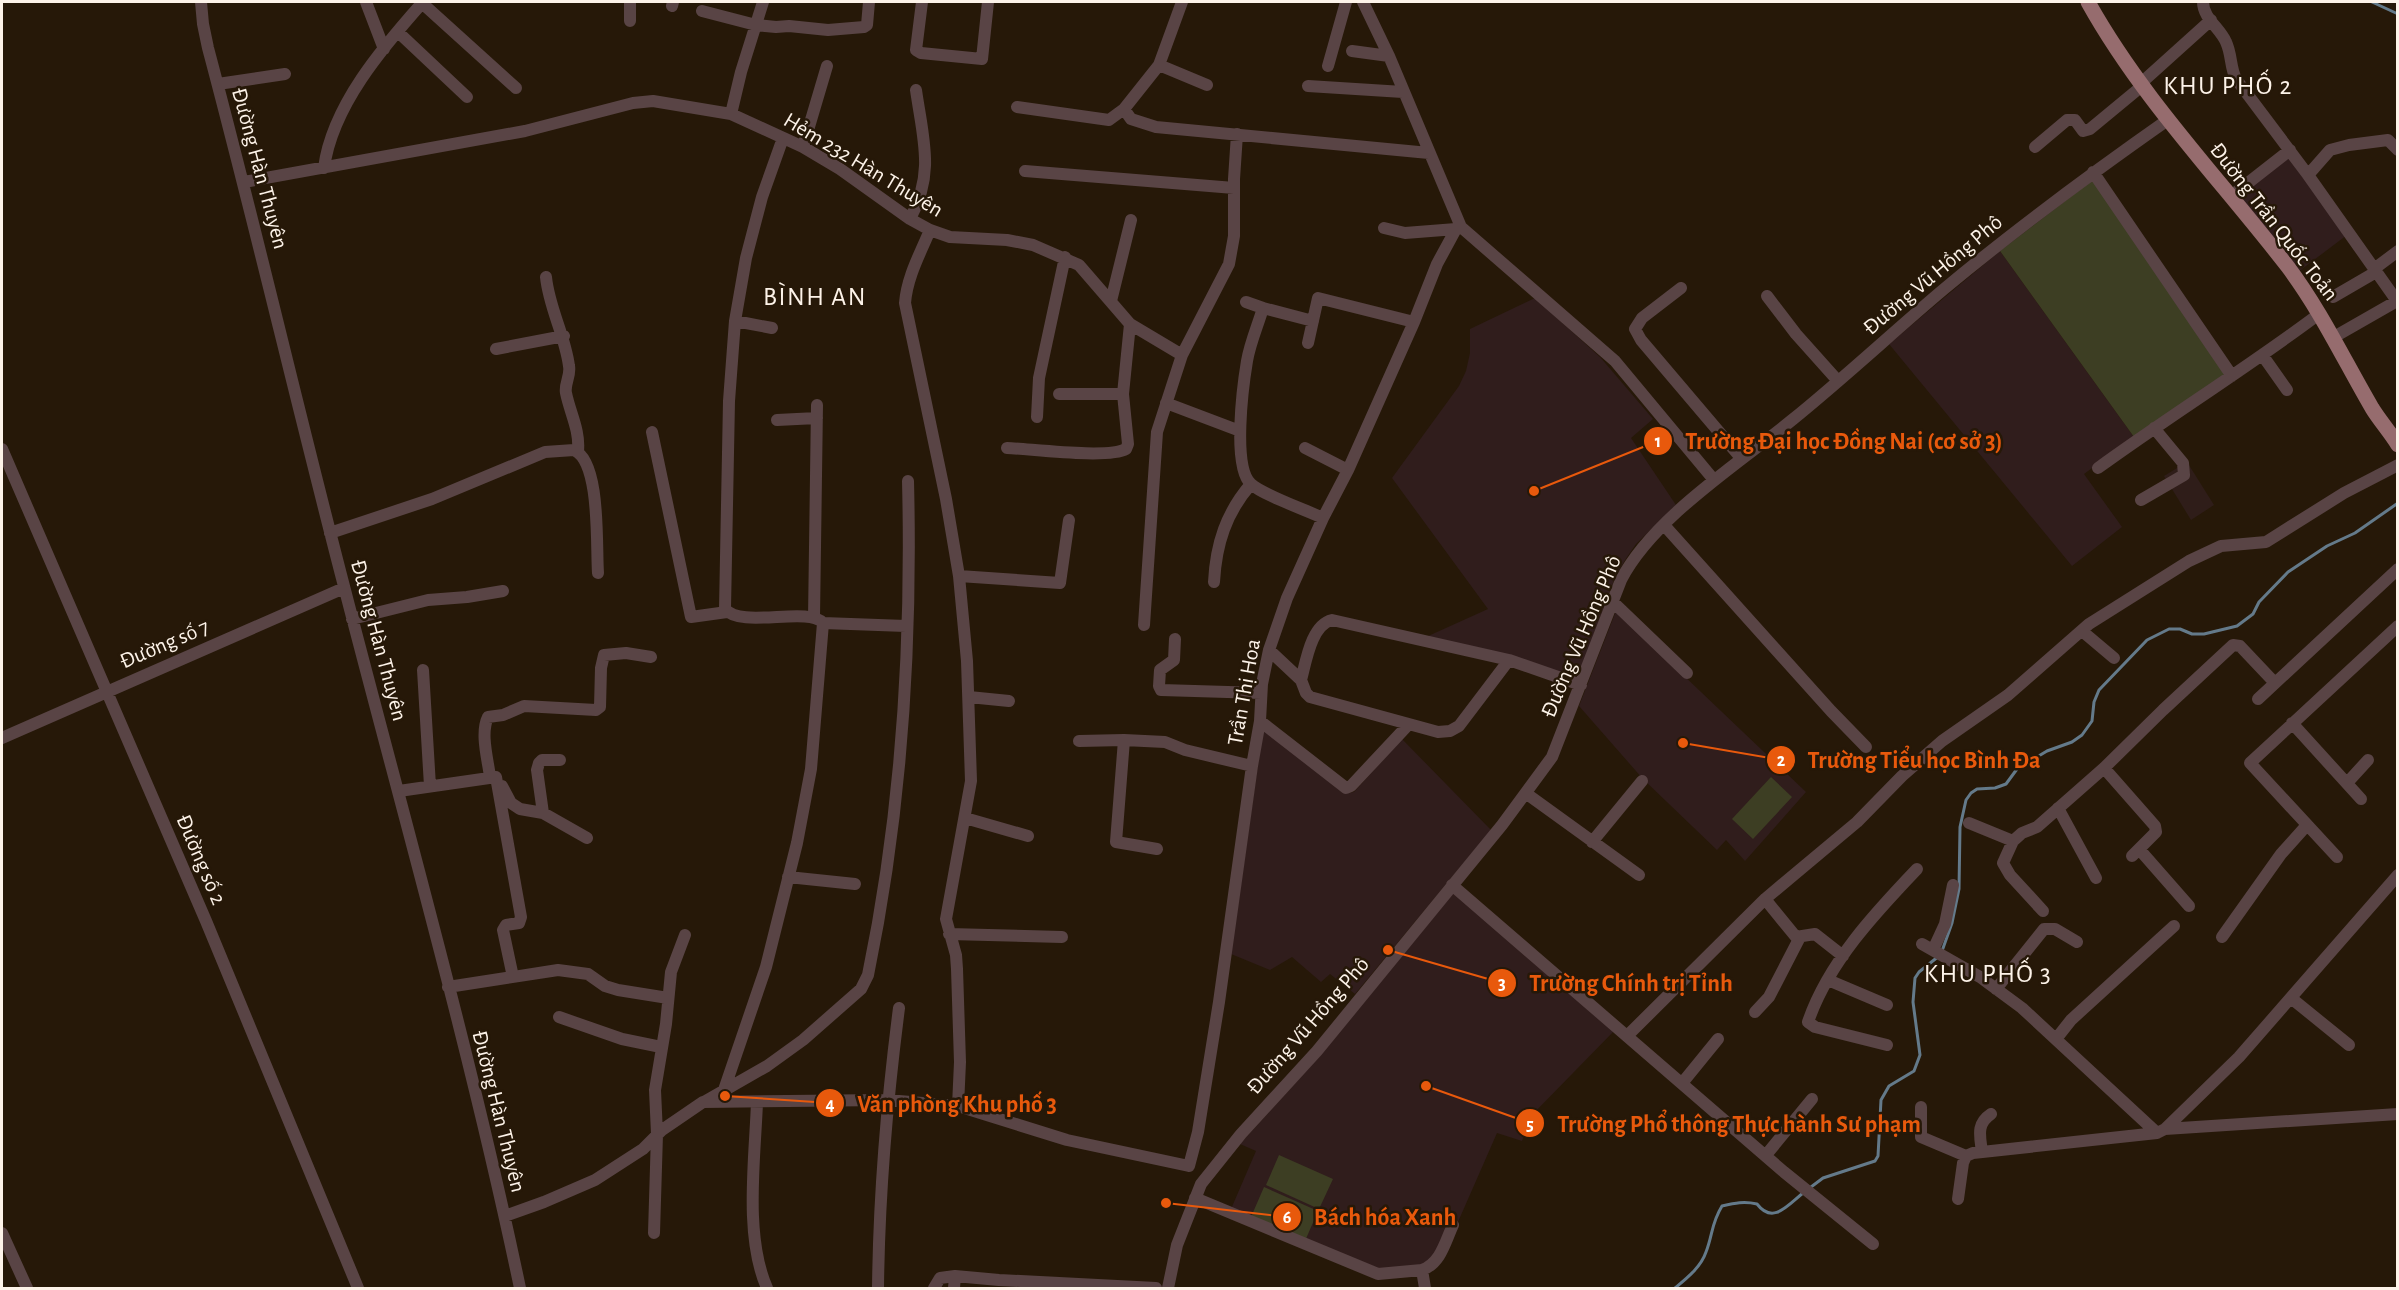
<svg xmlns="http://www.w3.org/2000/svg" width="2399" height="1290" viewBox="0 0 2399 1290" font-family="'Alegreya Sans',sans-serif">
	<style>
		.education { fill: #301d1c }
		.medical { fill: #2f1d19 }
		.green { fill: #3d3e23 }
		.lines { fill: none; stroke-linecap: round; stroke-linejoin: round }
		.stream { stroke: #647a8a; stroke-width: 3 }
		.minor { stroke: #594445; stroke-width: 12 }
		.major { stroke: #966c6e; stroke-width: 15 }
		.labels { text-anchor: middle; stroke-width: 5; stroke-linejoin: round; paint-order: stroke }
		.street-label { font-size: 22px; fill: #fdf3e9; stroke: #261808 }
		.quarter-label { font-size: 26px; letter-spacing: 1.5px; fill: #fdf3e9; stroke: #261808 }
		.leader { fill: none; stroke: #e8590c; stroke-width: 2 }
		.callout-dot { fill: #e8590c; stroke: #261808; stroke-width: 2 }
		.mark-label { font-size: 18px; text-anchor: middle; font-weight: bold; fill: #fff }
		.callout-label { font-size: 24px; text-anchor: middle; font-weight: bold; fill: #e8590c; stroke: #261808; stroke-width: 5; stroke-linejoin: round; paint-order: stroke }
	</style>
	<rect width="100%" height="100%" fill="#261808"/>
	<!-- education -->
	<path class="education" d="M2289 155 2347 235 2298 272 2237 196Z
		M2000 251 2134 437 2084 474 2122 527 2072 566 1889 344Z
		M1535 298 1600 357 1653 419 1631 438 1676 505 1636 544 1627 557 1616 575 1577 679 1426 637 1488 609 1392 478 1459 386 1466 371 1470 353V329Z
		M1616 611 1806 792 1745 861 1726 840 1717 850 1643 779 1579 706Z
		M1264 722 1339 790 1348 793 1354 792 1402 739 1491 830 1355 994 1330 974 1321 982 1292 957 1270 970 1231 954Z
		M1454 892 1615 1030 1530 1117 1522 1141 1497 1133 1440 1263 1400 1276 1228 1216 1256 1151 1240 1144 1320 1056Z"/>
	<!-- medical -->
	<path class="medical" d="M2187 462 2214 505 2191 520 2164 476Z"/>
	<!-- green -->
	<path class="green" d="M2094 179 2228 375 2134 437 2000 251Z
		M1771 777 1792 797 1753 839 1732 819Z
		M1279 1155 1333 1179 1319 1209 1266 1185Z
		M1264 1187 1318 1211 1305 1241 1251 1217Z"/>
	<g class="lines">
		<!-- stream -->
		<path class="stream" d="M2372 2 2398 14
			M1942 951 1952 923 1959 889 1960 827 1966 800 1971 793 1977 789 1995 788 2006 784 2017 769 2047 751 2072 742 2082 735 2092 721 2094 702 2099 690 2147 640 2169 629H2180L2192 634H2204L2237 626 2253 614 2259 602 2288 572 2327 546 2355 533 2398 503
			M1811 1187 1823 1178 1875 1161 1878 1156 1881 1100 1889 1086 1914 1071 1920 1055 1913 1002 1915 978 1919 972 1939 956
			M1675 1288C1687 1278 1701 1267 1706 1252 1713 1234 1711 1224 1722 1206 1735 1203 1744 1201 1757 1204 1773 1225 1788 1205 1803 1193"/>
		<!-- minor -->
		<path class="minor" d="M201 2 203 24 208 48C256 228 298 410 345 590 405 822 471 1054 520 1288
			M366 2 384 49
			M922 2 916 50 921 53 982 59 988 2
			M1363 2 1389 56 1461 227 1615 361 1714 480
			M2203 2C2203 18 2220 28 2226 42 2232 55 2230 67 2236 79L2308 175 2397 301 2334 337
			M422 3 516 88
			M672 6 673 2
			M702 11 756 25 776 27 789 26 828 30 864 27 867 25 869 2
			M630 21V2
			M398 32 467 97
			M1352 51 1389 56
			M1159 65 1207 85
			M1328 66 1346 2
			M218 84 285 74
			M2140 84 2211 20
			M1308 86 1403 92
			M1017 107 1109 120 1124 109 1159 65 1182 2
			M1124 109 1131 119 1156 127 1429 153
			M731 114 741 72 763 2
			M783 138 762 197 746 258 735 321 729 401 725 609C741 629 808 606 823 623L906 626
			M803 147 827 66
			M2035 147 2067 120H2075L2083 131 2090 129 2142 86
			M324 168C332 106 383 47 423 2
			M1025 171 1234 188
			M2093 172 2232 376
			M2308 175 2330 150 2349 145 2388 140 2398 150
			M244 182 525 131 633 103 653 101 731 114 803 147 840 169 910 219 930 230 950 237 1007 240 1033 245 1079 265 1130 324 1182 355
			M2230 197 2290 150
			M910 219C935 173 923 139 916 90
			M1384 228 1405 233 1456 229
			M930 230C920 254 907 277 905 303L946 499 959 576 967 661 971 781 946 919 956 955 957 969 960 1062 958 1106
			M2374 269 2398 251
			M546 277C549 308 565 335 569 366 571 376 564 384 566 393 570 413 580 430 578 451
			M1681 288 1642 318 1635 329 1641 340 1742 459
			M1767 296 1796 334 1838 381
			M2333 297 2376 272
			M1111 301 1131 220
			M1246 302 1263 308C1258 325 1250 343 1247 361 1243 385 1232 467 1251 484 1263 495 1306 510 1323 518
			M1263 308 1313 321
			M735 321 772 328
			M1308 343 1318 298 1414 322
			M496 349 564 336
			M2263 356 2287 390
			M1059 394H1123
			M1166 403 1240 431
			M1037 417 1039 378 1065 257
			M777 420 817 418
			M652 432 691 617 727 612
			M1007 448C1032 449 1108 459 1126 449L1128 444 1123 394 1130 324
			M1305 448 1348 470
			M2 449 206 921 358 1288
			M2098 468C2171 415 2247 368 2319 314
			M2141 500 2184 475 2183 463 2154 428
			M1664 525 1831 711 1866 747
			M330 533 432 499 545 452 574 450C601 462 596 546 598 573
			M959 576 1060 583 1069 520
			M1214 582C1216 544 1226 513 1251 484
			M1613 602 1687 673
			M814 618 817 405
			M352 619 428 600 467 597 503 591
			M1144 625 1157 432 1182 355 1229 264 1234 236V179L1237 134
			M2082 631 2114 658
			M1175 639 1174 660 1160 670 1159 686 1161 690 1261 693
			M1269 650 1301 680 1306 693 1310 697 1438 732 1450 731 1459 726 1509 660
			M423 670 430 786
			M1301 680C1306 662 1311 625 1332 620L1509 660 1581 685
			M969 697 1009 701
			M2258 699 2398 569
			M1260 721 1346 788 1351 786 1409 724
			M2292 723 2361 799
			M2 738 344 588
			M1079 741 1124 740
			M2104 768 2155 826 2156 832 2132 856
			M490 777C488 760 480 733 488 717L503 715 524 706 596 710 600 707 601 668 604 655 626 653 651 657
			M2347 783 2368 760
			M502 786 511 803 520 809 543 813 587 838
			M399 791 496 777 521 917 519 923 506 925 503 930 513 977
			M1527 794 1639 875
			M2058 808 2096 878
			M543 813 537 770 539 763 542 760H560
			M965 818 1028 836
			M1969 823 2013 841
			M1592 842 1642 781
			M1157 849 1116 842 1124 740 1165 742 1185 750 1252 766
			M2139 849 2189 906
			M2337 857 2250 763 2398 626
			M788 877 855 884
			M1452 885 1784 1172 1873 1244
			M1765 899 1796 937 1815 934 1843 956
			M2043 911 2010 875 2003 863 2013 841 2022 833 2037 827 2104 768 2163 710 2233 645 2240 646 2275 683
			M949 934 1062 937
			M2222 937 2281 854 2307 825
			M1922 944 1980 977 2022 1008 2157 1133
			M1933 950 1945 924 1953 885
			M1828 980 1887 1005
			M448 987 558 970 588 974 605 986 618 990 668 998
			M1996 989 2044 929H2055L2077 942
			M2291 998 2349 1045
			M1755 1012 1769 997 1800 937
			M559 1017 622 1039 661 1047
			M1627 1036 1765 899 1857 822 1902 776 1942 741 2008 695 2089 624 2189 561 2221 546 2266 542 2344 493 2398 465
			M2056 1039 2071 1020 2174 926
			M1887 1045 1815 1027 1808 1022C1828 963 1875 913 1917 869
			M1683 1082 1718 1039
			M724 1090 766 967 797 843 811 769 823 623
			M704 1102 767 1066 803 1040 861 989 868 975C901 816 912 644 908 481
			M757 1102C755 1159 744 1236 767 1288
			M1921 1107V1137L1966 1156
			M2165 1129 2239 1057 2398 875
			M1982 1152C1980 1136 1976 1124 1991 1114
			M1766 1155 1812 1099
			M1189 1166 1198 1132 1219 1002 1252 766 1260 721 1262 684 1269 650 1287 598 1323 518 1348 470 1414 322 1437 264 1456 229 1461 227
			M1195 1198 1378 1274 1422 1270 1425 1288
			M1958 1199 1963 1163 1966 1156 1973 1153 2157 1133 2165 1129 2398 1114
			M505 1216 544 1202 595 1180 643 1149 662 1130 703 1102 887 1100 958 1106 1067 1140 1189 1166
			M2 1233 27 1288
			M654 1233 657 1134 655 1090 666 1024 671 972 685 935
			M1422 1270C1441 1263 1445 1242 1453 1225
			M878 1288C879 1195 887 1101 899 1008
			M934 1288 940 1278 955 1276 999 1280 1156 1288
			M954 1288 955 1276
			M1168 1288 1177 1245 1201 1184 1241 1134 1317 1051 1502 825 1552 757 1621 580C1653 518 1738 464 1792 420 1844 378 1893 332 1944 289 2016 229 2092 173 2169 119"/>
		<!-- major -->
		<path class="major" d="M2088 2C2142 99 2220 179 2288 267 2321 311 2344 360 2372 408 2380 421 2390 432 2398 445"/>
	</g>
	<g class="labels">
		<!-- street labels -->
		<g class="street-label">
			<text transform="translate(864 164) rotate(31)" y="8">Hẻm 232 Hàn Thuyên</text>
			<text transform="translate(261 168) rotate(75)" y="8">Đường Hàn Thuyên</text>
			<text transform="translate(2275 221) rotate(52)" y="8">Đường Trần Quốc Toản</text>
			<text transform="translate(1932 274) rotate(-40)" y="8">Đường Vũ Hồng Phô</text>
			<text transform="translate(1580 636) rotate(-67)" y="8">Đường Vũ Hồng Phô</text>
			<text transform="translate(380 640) rotate(75)" y="8">Đường Hàn Thuyên</text>
			<text transform="translate(164 643) rotate(-23)" y="8">Đường số 7</text>
			<text transform="translate(1243 692) rotate(-80)" y="8">Trần Thị Hoa</text>
			<text transform="translate(202 859) rotate(67)" y="8">Đường số 2</text>
			<text transform="translate(1307 1025) rotate(-49)" y="8">Đường Vũ Hồng Phô</text>
			<text transform="translate(500 1111) rotate(76)" y="8">Đường Hàn Thuyên</text>
		</g>
		<!-- quarter labels -->
		<g class="quarter-label">
			<text x="2228" y="94">KHU PHỐ 2</text>
			<text x="815" y="305">BÌNH AN</text>
			<text x="1988" y="982">KHU PHỐ 3</text>
		</g>
	</g>
	<!-- callouts -->
	<path class="leader" d="M1534 491L1658 441M1683 743L1781 760M1388 950L1502 983M725 1096L830 1103M1426 1086L1530 1123M1166 1203L1287 1217"/>
	<g class="callout-dot">
		<circle cx="1534" cy="491" r="6"/>
		<circle cx="1683" cy="743" r="6"/>
		<circle cx="1388" cy="950" r="6"/>
		<circle cx="725" cy="1096" r="6"/>
		<circle cx="1426" cy="1086" r="6"/>
		<circle cx="1166" cy="1203" r="6"/>
		<circle cx="1658" cy="441" r="15"/>
		<circle cx="1781" cy="760" r="15"/>
		<circle cx="1502" cy="983" r="15"/>
		<circle cx="830" cy="1103" r="15"/>
		<circle cx="1530" cy="1123" r="15"/>
		<circle cx="1287" cy="1217" r="15"/>
	</g>
	<g class="mark-label">
		<text x="1658" y="447">1</text>
		<text x="1781" y="766">2</text>
		<text x="1502" y="989">3</text>
		<text x="830" y="1110">4</text>
		<text x="1530" y="1130">5</text>
		<text x="1287" y="1223">6</text>
	</g>
	<g class="callout-label">
		<text x="1844" y="449">Trường Đại học Đồng Nai (cơ sở 3)</text>
		<text x="1924" y="768">Trường Tiểu học Bình Đa</text>
		<text x="1631" y="991">Trường Chính trị Tỉnh</text>
		<text x="957" y="1112">Văn phòng Khu phố 3</text>
		<text x="1739" y="1132">Trường Phổ thông Thực hành Sư phạm</text>
		<text x="1385" y="1225">Bách hóa Xanh</text>
	</g>
	<!-- border -->
	<rect width="2399" height="1290" fill="none" stroke="#fdf3e9" stroke-width="6"/>
</svg>
